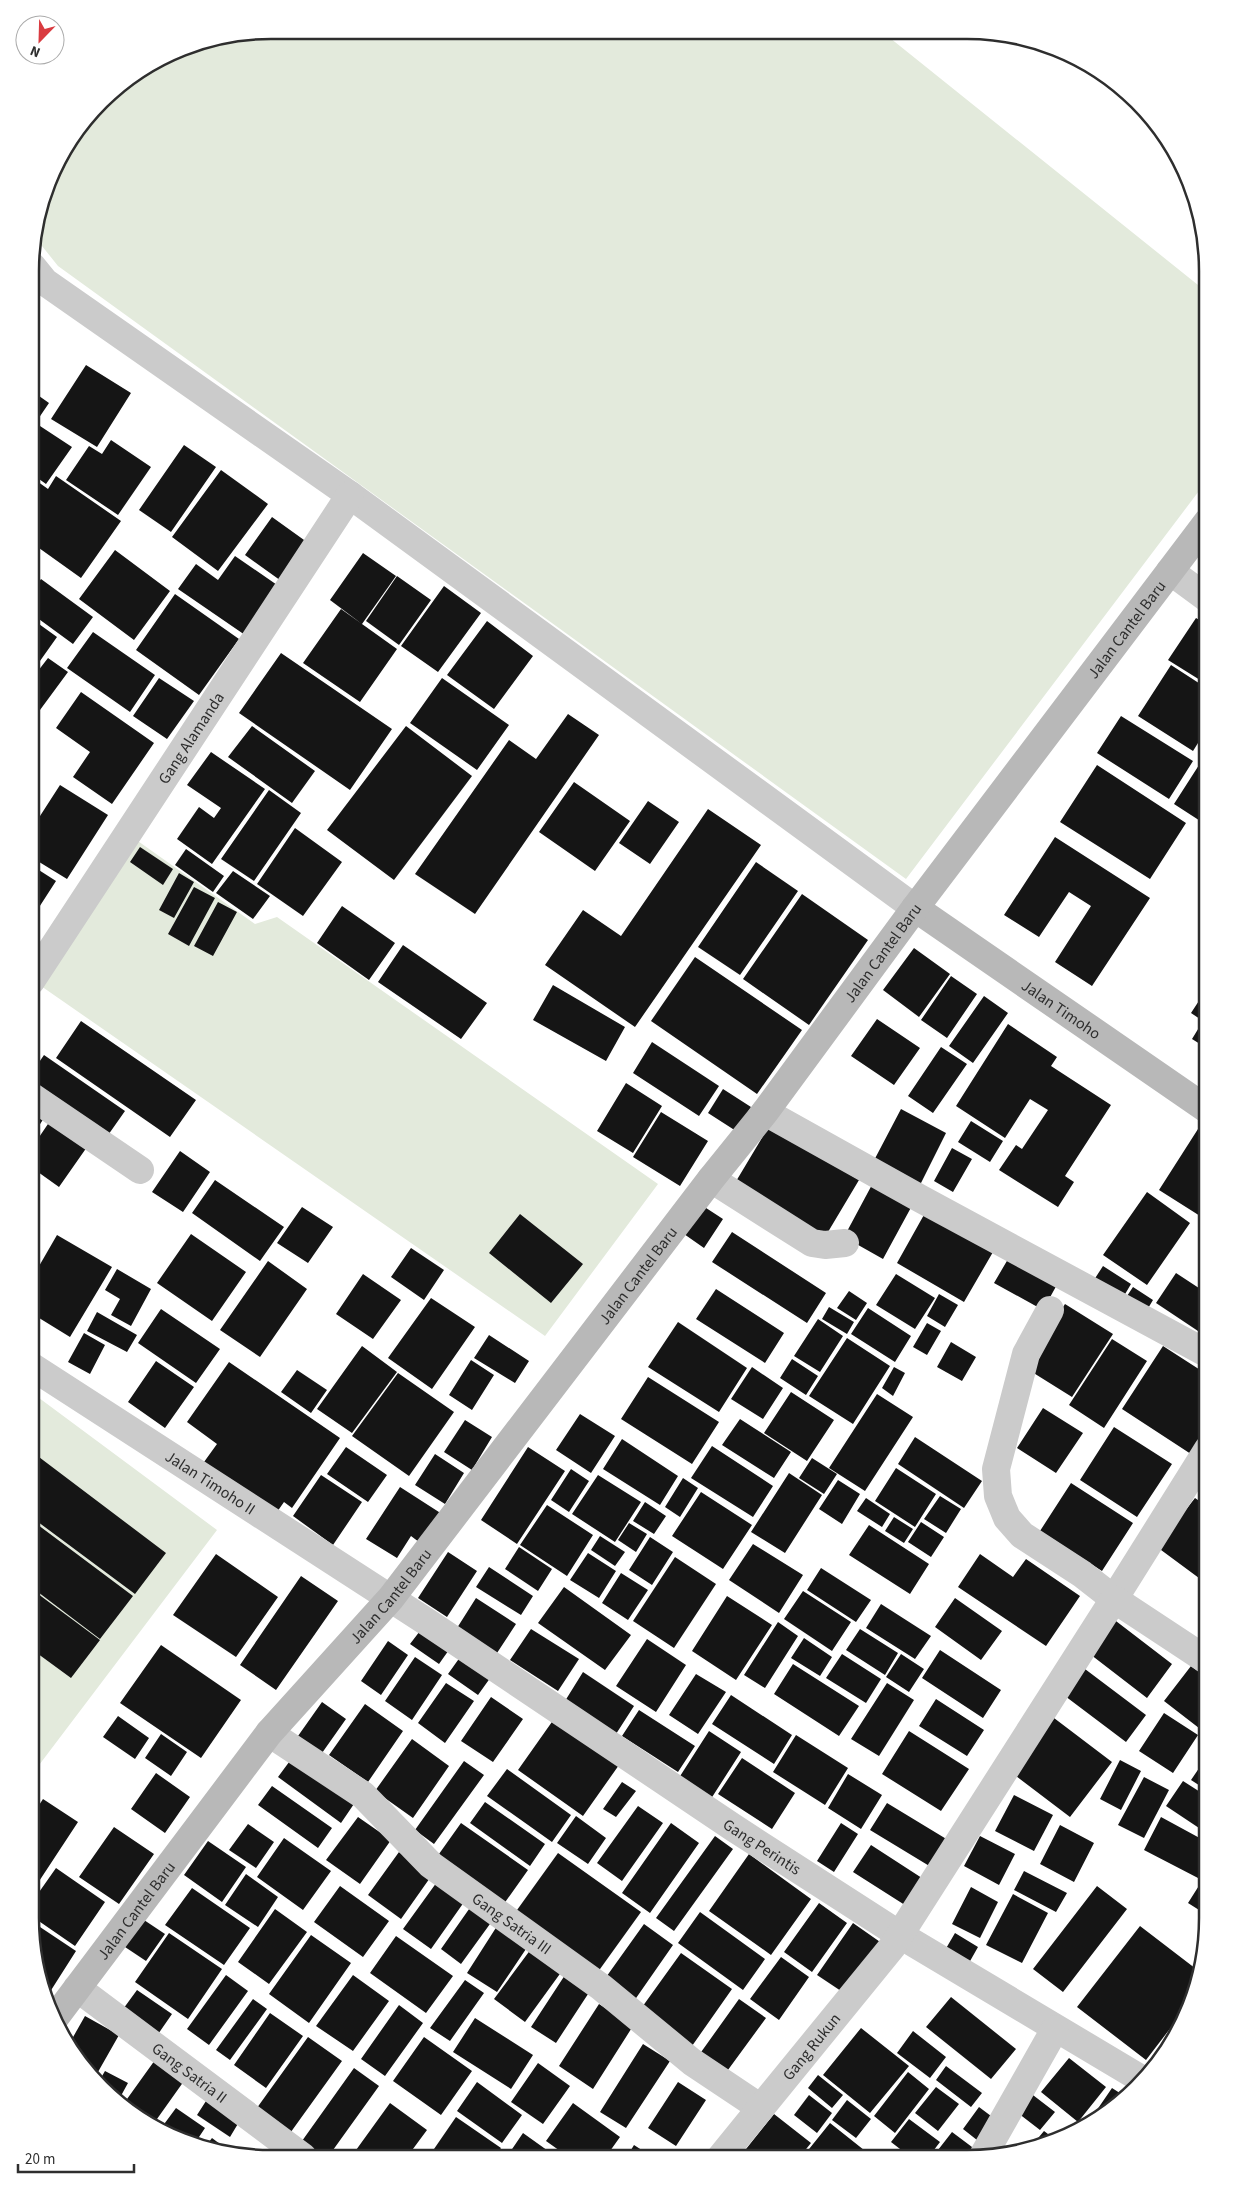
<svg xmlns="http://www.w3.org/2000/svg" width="1238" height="2189" viewBox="0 0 1238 2189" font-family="'Source Sans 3',sans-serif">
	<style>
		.green { fill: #e3eadc }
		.building { fill: #151515 }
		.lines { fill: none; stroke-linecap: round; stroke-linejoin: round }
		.street { stroke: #cbcbcb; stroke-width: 28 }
		.secondary { stroke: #b8b8b8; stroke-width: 28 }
		.labels { text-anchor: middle; stroke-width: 5; stroke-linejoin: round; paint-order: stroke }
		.street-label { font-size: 16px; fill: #2e2e2e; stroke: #fff }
		.rim { fill: none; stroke: #2e2e2e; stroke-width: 2.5 }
	</style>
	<rect width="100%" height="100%" fill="#fff"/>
	<!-- green -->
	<path class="green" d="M271 30 885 34 1208 293V479L906 879 58 266 42 246 32 239 55 164 112 90 179 48Z
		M135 839 255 924 277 917 658 1184 545 1336 41 986Z
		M31 1392 217 1530 30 1777Z"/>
	<!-- building -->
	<path class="building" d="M86 365 131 393 97 447 51 419Z
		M32 391 49 403 32 428Z
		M40 426 72 447 46 484 32 474V438Z
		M111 440 151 467 118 515 66 480 89 446 102 454Z
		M184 445 216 467 171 532 139 510Z
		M221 470 268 504 218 571 172 537Z
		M56 476 121 521 81 578 32 543V483L34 479 48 489Z
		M272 517 311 545 284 583 245 555Z
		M115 550 170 591 134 640 79 599Z
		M363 553 396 576 362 624 330 600Z
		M235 556 280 587 245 635 178 589 196 564 218 580Z
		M397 576 431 600 399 645 366 621Z
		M41 579 93 617 73 644 32 614V592Z
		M444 586 481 613 438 672 401 646Z
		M175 594 239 639 199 695 136 650Z
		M341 609 397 649 360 702 303 663Z
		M1196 618 1208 625V685L1168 660Z
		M32 619 57 637 35 668 32 666Z
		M487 621 533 656 494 709 447 675Z
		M93 632 155 675 130 712 67 668Z
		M281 653 392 729 350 790 239 713Z
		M48 658 68 672 40 710 31 704V680Z
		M1171 665 1208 689V727L1193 751 1138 716Z
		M159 678 194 701 167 739 133 716Z
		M442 678 509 725 477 770 410 723Z
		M81 692 154 743 112 804 73 777 90 752 56 728Z
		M568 714 599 735 475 914 415 874 509 740 536 759Z
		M1121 716 1193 761 1169 799 1097 753Z
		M252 726 315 771 292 803 228 757Z
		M406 726 472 776 394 880 327 830Z
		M1208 751V826L1174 804Z
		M211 752 265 789 212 864 177 839 199 807 214 818 221 808 187 785Z
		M1097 765 1186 823 1150 879 1060 822Z
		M574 782 630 821 595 871 539 832Z
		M60 785 108 815 67 879 31 857V830Z
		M269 790 301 813 254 881 221 859Z
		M648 801 679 822 650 864 619 843Z
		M708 809 761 845 635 1027 545 965 583 910 621 936Z
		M295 828 342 862 303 916 257 884Z
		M1055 837 1150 898 1092 986 1055 962 1091 906 1069 892 1039 937 1004 915Z
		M140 847 173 869 163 885 130 862Z
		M186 849 224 876 213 892 175 865Z
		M756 862 798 891 740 975 698 947Z
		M31 865 56 881 36 912 31 909Z
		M233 871 270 896 253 919 216 893Z
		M179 873 194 882 174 918 159 910Z
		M194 887 215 898 189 946 168 934Z
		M802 894 868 940 809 1025 743 979Z
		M218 902 237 912 213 956 194 946Z
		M342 906 395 943 369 980 317 943Z
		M403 945 487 1003 461 1039 378 982Z
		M914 948 950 974 919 1017 883 990Z
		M695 957 802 1030 757 1094 651 1021Z
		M951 976 977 994 947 1038 921 1020Z
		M553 985 625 1027 606 1061 533 1020Z
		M1208 987V1049L1192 1039 1203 1021 1191 1013Z
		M984 996 1008 1013 973 1063 949 1046Z
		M877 1019 920 1048 894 1085 851 1056Z
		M81 1021 196 1100 170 1137 56 1058Z
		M1008 1024 1057 1057 1051 1066 1111 1105 1065 1176 1074 1182 1058 1207 999 1170 1016 1145 1022 1149 1048 1110 1030 1099 1005 1138 956 1106Z
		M652 1042 719 1086 699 1116 633 1073Z
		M941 1047 967 1064 933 1113 908 1096Z
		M44 1055 125 1111 106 1138 31 1086V1074Z
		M626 1083 662 1106 633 1153 597 1131Z
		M723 1089 751 1107 736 1131 708 1113Z
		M31 1105 46 1115 31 1138Z
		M901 1109 946 1133 917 1191 870 1168Z
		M661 1112 708 1141 680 1186 633 1157Z
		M50 1121 87 1147 59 1187 31 1167V1149Z
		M971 1121 1003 1141 990 1162 958 1142Z
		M769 1126 859 1180 825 1237 735 1183Z
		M1198 1129 1208 1135V1221L1159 1190Z
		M952 1148 972 1159 953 1192 934 1181Z
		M180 1151 210 1172 183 1212 152 1192Z
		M215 1180 284 1227 260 1261 192 1213Z
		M874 1181 914 1202 883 1259 844 1237Z
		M1147 1192 1190 1223 1147 1285 1103 1255Z
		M703 1206 723 1219 704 1248 684 1234Z
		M302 1207 333 1227 308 1263 277 1243Z
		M925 1213 993 1252 964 1302 897 1263Z
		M520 1214 583 1264 551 1303 489 1253Z
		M732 1232 826 1293 807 1323 712 1262Z
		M191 1234 246 1272 212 1321 157 1283Z
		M57 1235 112 1267 70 1337 31 1313V1280Z
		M411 1248 444 1270 424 1300 391 1277Z
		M1208 1248V1268L1198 1262Z
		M1011 1254 1059 1281 1043 1310 994 1283Z
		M268 1261 307 1289 260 1357 220 1330Z
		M1103 1266 1131 1284 1121 1301 1092 1283Z
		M117 1269 151 1289 131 1326 111 1315 120 1299 105 1290Z
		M1176 1273 1208 1294V1324L1201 1333 1156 1303Z
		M363 1274 401 1300 373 1339 336 1314Z
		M896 1274 935 1298 915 1329 876 1305Z
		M1133 1287 1153 1300 1144 1315 1123 1302Z
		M716 1289 784 1333 765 1363 696 1319Z
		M849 1291 867 1303 856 1320 837 1308Z
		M939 1294 958 1305 945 1327 927 1316Z
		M431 1298 475 1327 432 1389 388 1358Z
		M1065 1304 1113 1334 1072 1397 1024 1367Z
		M829 1307 854 1322 847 1334 822 1319Z
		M868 1308 911 1336 895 1362 851 1334Z
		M161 1309 220 1349 196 1383 138 1343Z
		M97 1312 137 1335 127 1352 87 1331Z
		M818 1319 843 1336 820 1372 794 1356Z
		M678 1322 747 1368 719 1412 648 1367Z
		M927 1323 941 1331 927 1355 913 1347Z
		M84 1333 105 1345 90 1374 68 1362Z
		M489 1335 529 1361 515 1383 474 1358Z
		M847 1338 890 1366 853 1424 809 1396Z
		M1112 1339 1147 1361 1104 1428 1069 1405Z
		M951 1342 976 1357 962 1381 937 1367Z
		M362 1346 397 1372 352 1433 317 1409Z
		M1163 1346 1208 1375V1436L1194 1456 1122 1409Z
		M792 1359 818 1376 806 1395 780 1378Z
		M471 1360 494 1375 472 1410 449 1395Z
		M156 1361 194 1387 165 1428 128 1402Z
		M229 1362 340 1438 292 1508 284 1502 277 1512 204 1462 217 1444 187 1422Z
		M752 1367 783 1388 763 1419 731 1399Z
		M894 1367 905 1373 893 1396 882 1388Z
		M297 1370 327 1390 311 1413 281 1392Z
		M398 1373 454 1412 409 1476 352 1436Z
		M648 1377 719 1422 692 1464 621 1419Z
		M791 1392 834 1420 807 1461 764 1433Z
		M877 1394 913 1417 865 1491 829 1468Z
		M1043 1408 1083 1433 1056 1473 1017 1448Z
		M580 1414 615 1436 591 1473 556 1450Z
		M740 1419 791 1452 774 1478 722 1445Z
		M465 1420 492 1437 472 1470 444 1452Z
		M1114 1427 1172 1464 1137 1517 1080 1480Z
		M915 1437 982 1481 964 1508 898 1464Z
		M622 1439 678 1476 660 1505 603 1469Z
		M712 1446 773 1486 753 1517 691 1478Z
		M346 1447 387 1475 368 1502 327 1474Z
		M528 1447 565 1471 517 1544 481 1520Z
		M31 1451 166 1553 135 1594 30 1516Z
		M435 1454 464 1473 445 1504 415 1485Z
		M812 1458 837 1474 824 1494 799 1478Z
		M896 1468 936 1494 915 1527 875 1501Z
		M571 1469 589 1481 569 1512 551 1500Z
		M789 1473 822 1495 785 1553 751 1532Z
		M321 1475 362 1502 333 1545 293 1516Z
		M598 1475 641 1502 615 1542 572 1514Z
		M683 1478 698 1488 680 1517 665 1507Z
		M838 1480 860 1494 842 1524 819 1509Z
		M1071 1483 1133 1523 1102 1571 1040 1531Z
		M400 1487 442 1514 423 1545 411 1536 397 1558 366 1539Z
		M701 1492 752 1525 723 1569 672 1536Z
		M940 1496 961 1509 946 1533 924 1519Z
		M866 1498 890 1514 882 1527 857 1511Z
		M1195 1498 1208 1507V1574L1203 1581 1157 1547Z
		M645 1502 666 1516 654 1534 633 1521Z
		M547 1505 593 1535 567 1576 520 1545Z
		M894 1517 913 1529 904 1543 885 1531Z
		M30 1519 133 1596 100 1639 30 1586Z
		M921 1522 944 1537 931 1557 908 1542Z
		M629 1523 647 1534 636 1552 618 1540Z
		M869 1525 929 1564 910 1594 849 1555Z
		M600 1536 625 1552 615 1566 591 1550Z
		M650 1537 673 1552 652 1585 629 1570Z
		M753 1544 803 1575 779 1613 729 1580Z
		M519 1547 552 1569 538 1591 505 1569Z
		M448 1552 477 1571 447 1617 418 1598Z
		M588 1553 616 1571 599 1598 570 1580Z
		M216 1554 278 1597 236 1657 173 1615Z
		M980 1554 1013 1577 1026 1559 1080 1596 1046 1646 958 1587Z
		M675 1557 716 1584 674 1648 633 1621Z
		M489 1567 533 1596 521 1615 476 1587Z
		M821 1568 871 1600 856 1622 807 1590Z
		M621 1573 648 1590 628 1620 602 1603Z
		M301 1576 338 1601 276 1690 240 1665Z
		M564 1587 631 1635 605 1670 538 1623Z
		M30 1588 100 1640 71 1678 30 1648Z
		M803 1591 851 1622 832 1651 784 1619Z
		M727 1596 772 1625 736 1680 692 1651Z
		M476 1598 516 1624 497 1653 457 1628Z
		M955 1598 1002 1631 981 1660 935 1627Z
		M881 1604 931 1636 915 1659 866 1628Z
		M1112 1618 1172 1664 1147 1698 1086 1651Z
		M778 1622 798 1636 765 1688 744 1675Z
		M423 1627 451 1647 439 1664 410 1644Z
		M531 1629 579 1659 558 1691 510 1660Z
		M860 1629 898 1653 885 1675 846 1650Z
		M804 1638 832 1657 820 1676 791 1658Z
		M647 1639 686 1665 656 1712 616 1686Z
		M388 1641 408 1655 381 1695 361 1681Z
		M161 1645 241 1700 201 1758 120 1703Z
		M940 1650 1001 1690 983 1718 922 1678Z
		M463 1653 493 1674 478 1695 448 1674Z
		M842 1654 881 1679 866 1703 826 1678Z
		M901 1654 924 1669 909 1692 886 1677Z
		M415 1657 442 1675 412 1720 385 1701Z
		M793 1664 859 1706 839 1736 774 1694Z
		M1081 1666 1146 1715 1126 1742 1061 1693Z
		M1191 1666 1208 1679V1735L1164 1701Z
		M583 1672 634 1706 616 1734 565 1701Z
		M696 1674 726 1692 698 1734 669 1715Z
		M446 1683 474 1701 445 1743 418 1723Z
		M887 1683 914 1700 879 1756 851 1739Z
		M731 1695 792 1735 774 1764 712 1724Z
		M491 1697 523 1719 493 1762 461 1741Z
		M936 1699 984 1730 967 1756 919 1726Z
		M322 1702 346 1719 322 1753 298 1736Z
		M365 1704 403 1731 368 1782 329 1755Z
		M639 1710 695 1746 678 1772 622 1736Z
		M1164 1713 1198 1735 1173 1773 1139 1751Z
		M118 1716 149 1738 135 1759 103 1737Z
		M1054 1718 1112 1762 1070 1817 1012 1773Z
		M554 1719 619 1765 583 1816 518 1770Z
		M709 1731 741 1752 707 1805 675 1784Z
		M909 1731 969 1769 941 1811 882 1774Z
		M161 1734 187 1752 171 1776 145 1758Z
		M796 1735 848 1768 825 1805 773 1772Z
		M412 1739 449 1766 413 1818 375 1791Z
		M295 1754 358 1798 341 1823 278 1777Z
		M1208 1755V1791L1191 1780Z
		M742 1758 795 1793 772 1829 718 1794Z
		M1120 1760 1141 1771 1121 1810 1100 1799Z
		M464 1761 484 1775 434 1844 415 1830Z
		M507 1769 571 1815 552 1842 487 1796Z
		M156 1773 190 1797 165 1833 131 1809Z
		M848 1774 882 1795 861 1829 828 1808Z
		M1144 1777 1169 1790 1144 1838 1118 1825Z
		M1183 1781 1208 1797 1207 1815 1199 1828 1166 1806Z
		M622 1782 636 1791 616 1817 603 1809Z
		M272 1786 332 1828 318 1848 258 1805Z
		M1014 1795 1053 1815 1034 1851 995 1831Z
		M43 1799 78 1822 30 1895V1819Z
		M485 1802 545 1844 530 1866 470 1823Z
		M887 1803 948 1840 931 1867 870 1830Z
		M638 1806 663 1823 622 1881 597 1863Z
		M576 1816 606 1838 588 1864 557 1843Z
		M358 1817 391 1840 360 1884 326 1860Z
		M1161 1817 1207 1842V1860L1198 1878 1144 1850Z
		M461 1823 528 1870 501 1908 434 1861Z
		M671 1823 699 1843 650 1913 622 1893Z
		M841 1823 858 1834 834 1872 817 1861Z
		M248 1824 274 1842 256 1868 229 1850Z
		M1060 1825 1094 1843 1074 1882 1040 1864Z
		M114 1827 154 1854 119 1904 79 1877Z
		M715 1836 733 1849 674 1931 656 1918Z
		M980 1836 1015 1854 999 1885 964 1866Z
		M284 1838 331 1871 303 1910 257 1877Z
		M208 1841 246 1867 222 1902 184 1875Z
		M871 1845 925 1880 908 1907 853 1872Z
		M399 1852 432 1875 401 1919 368 1895Z
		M558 1853 641 1912 595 1976 512 1917Z
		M749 1854 811 1899 771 1955 709 1911Z
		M56 1868 105 1902 75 1946 30 1915V1905Z
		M1024 1871 1067 1893 1056 1912 1014 1890Z
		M1207 1873V1915L1188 1903Z
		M246 1874 278 1897 258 1927 225 1905Z
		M442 1875 469 1895 431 1949 403 1929Z
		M340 1886 389 1921 363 1957 314 1922Z
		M1097 1886 1127 1909 1063 1992 1033 1969Z
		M971 1887 998 1902 980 1938 952 1924Z
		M192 1888 250 1928 224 1965 165 1925Z
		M1013 1894 1048 1913 1022 1963 986 1945Z
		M474 1902 495 1917 461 1964 441 1949Z
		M819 1903 847 1923 812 1972 784 1952Z
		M275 1909 307 1932 269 1984 238 1962Z
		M700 1912 765 1959 743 1990 678 1943Z
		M138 1916 165 1934 146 1961 119 1943Z
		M31 1921 76 1951 48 1995 42 1991Z
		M499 1923 530 1943 497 1992 467 1973Z
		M853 1923 883 1944 847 1995 817 1975Z
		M644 1924 673 1945 634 2001 604 1980Z
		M1140 1926 1200 1972 1195 1996 1146 2060 1077 2007Z
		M169 1933 222 1969 188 2019 135 1982Z
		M955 1933 978 1947 965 1970 941 1957Z
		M311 1935 351 1963 309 2023 269 1994Z
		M396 1936 453 1976 426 2013 370 1973Z
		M531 1949 562 1971 525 2022 494 1999Z
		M681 1953 732 1989 692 2046 640 2010Z
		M781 1957 809 1977 779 2020 750 1999Z
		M226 1975 248 1991 209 2045 187 2029Z
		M353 1975 389 2001 353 2051 316 2026Z
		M565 1975 590 1991 556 2043 531 2027Z
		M465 1980 484 1993 450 2041 430 2028Z
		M137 1990 172 2014 154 2040 118 2016Z
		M951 1997 1016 2049 991 2079 926 2027Z
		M253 1999 267 2009 230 2060 216 2050Z
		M739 1999 766 2018 725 2074 699 2055Z
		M599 2004 633 2026 593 2089 559 2066Z
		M399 2005 423 2023 385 2076 361 2059Z
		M270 2013 303 2036 266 2088 234 2065Z
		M85 2016 119 2035 94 2079 68 2046Z
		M475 2018 533 2055 511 2089 453 2052Z
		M861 2028 909 2066 870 2113 823 2075Z
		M913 2031 946 2057 930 2078 897 2053Z
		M308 2037 342 2061 288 2136 254 2112Z
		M424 2037 472 2071 441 2115 393 2081Z
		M643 2044 670 2061 626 2128 600 2112Z
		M1069 2058 1106 2087 1078 2122 1041 2092Z
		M155 2060 184 2081 152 2126 122 2106Z
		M538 2063 570 2086 543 2124 511 2102Z
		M946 2066 982 2093 971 2107 936 2080Z
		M354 2068 379 2086 328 2157H325L302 2141Z
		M105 2071 128 2083 117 2103 98 2083Z
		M908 2072 929 2089 895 2133 874 2116Z
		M818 2075 843 2095 832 2108 808 2088Z
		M477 2082 522 2115 502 2143 457 2111Z
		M678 2082 706 2100 676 2146 648 2128Z
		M936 2087 959 2104 938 2131 915 2113Z
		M1112 2088 1126 2097 1114 2109 1088 2123Z
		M1029 2092 1055 2112 1040 2130 1014 2110Z
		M809 2095 832 2113 817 2133 794 2115Z
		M847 2100 871 2119 856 2138 832 2120Z
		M206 2101 239 2122 230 2137 197 2115Z
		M390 2103 427 2130 407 2157H351Z
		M573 2103 620 2137 605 2158H570L546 2141Z
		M979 2107 999 2122 982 2144 963 2129Z
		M176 2108 205 2128 195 2143 159 2131Z
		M774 2114 811 2143 798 2159 757 2158 746 2149Z
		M456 2117 501 2148 494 2158 446 2157 434 2149Z
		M909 2119 940 2142 927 2159H913L891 2142Z
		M830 2123 869 2154 866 2159H801Z
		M1044 2131 1056 2140 1045 2146 1029 2149Z
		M952 2132 976 2150 969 2159H931Z
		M523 2133 558 2158H506Z
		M212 2138 236 2156 205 2147Z
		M634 2145 654 2158H626Z
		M891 2150 902 2159H885Z"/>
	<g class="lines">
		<!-- street -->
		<g class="street">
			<path d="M32 266 45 282 350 495 915 908"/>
			<path d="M1170 571 1208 599"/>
			<path id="s1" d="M31 981 350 495"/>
			<path d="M31 1096 140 1170"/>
			<path d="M765 1112 921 1199 1208 1354"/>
			<path d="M711 1179 812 1243 825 1245 845 1243"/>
			<path d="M1050 1310 1026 1354 996 1469 998 1496 1007 1518 1022 1535 1082 1574 1114 1599 1208 1449"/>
			<path id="s2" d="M31 1366 427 1622 734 1828 900 1935 1143 2080"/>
			<path id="s3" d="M269 1733 363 1795 431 1865 601 1987 692 2062 761 2108"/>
			<path id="s4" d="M77 1988 303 2157"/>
			<path d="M983 2156 1055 2029"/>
			<path id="s5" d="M720 2158 892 1947 1114 1599 1208 1661"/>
		</g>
		<!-- secondary -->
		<g class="secondary">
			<path id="s6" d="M915 908 1208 1110"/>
			<path id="s7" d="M54 2019 269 1733 391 1598 711 1179 765 1112 915 908 1208 521"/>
		</g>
	</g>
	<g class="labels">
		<!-- street labels -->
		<g class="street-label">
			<text dy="6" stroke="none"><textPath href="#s7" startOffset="1756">Jalan Cantel Baru</textPath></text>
			<text dy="6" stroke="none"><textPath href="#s1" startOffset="291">Gang Alamanda</textPath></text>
			<text dy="6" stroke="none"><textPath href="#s7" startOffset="1351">Jalan Cantel Baru</textPath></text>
			<text dy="6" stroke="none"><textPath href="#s6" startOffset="178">Jalan Timoho</textPath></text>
			<text dy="6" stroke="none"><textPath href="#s7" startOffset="946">Jalan Cantel Baru</textPath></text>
			<text dy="6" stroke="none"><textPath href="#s2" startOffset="214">Jalan Timoho II</textPath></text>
			<text dy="6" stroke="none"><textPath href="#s7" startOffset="541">Jalan Cantel Baru</textPath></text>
			<text dy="6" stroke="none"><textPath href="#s2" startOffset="875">Gang Perintis</textPath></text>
			<text dy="6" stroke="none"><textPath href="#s7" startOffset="136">Jalan Cantel Baru</textPath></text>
			<text dy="6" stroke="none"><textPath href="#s3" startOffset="310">Gang Satria III</textPath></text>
			<text dy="6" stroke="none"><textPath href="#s5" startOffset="144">Gang Rukun</textPath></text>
			<text dy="6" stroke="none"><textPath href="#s4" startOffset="141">Gang Satria II</textPath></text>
		</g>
	</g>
	<!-- crop -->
	<path d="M0 0H1238V2189H0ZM271 39H967A232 232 0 0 1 1199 271V1918A232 232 0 0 1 967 2150H271A232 232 0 0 1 39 1918V271A232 232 0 0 1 271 39Z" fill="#fff" fill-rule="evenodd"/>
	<path class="rim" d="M271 39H967A232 232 0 0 1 1199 271V1918A232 232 0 0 1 967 2150H271A232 232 0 0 1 39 1918V271A232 232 0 0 1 271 39Z"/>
	<!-- north arrow -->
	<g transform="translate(40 40) rotate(203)"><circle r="24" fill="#ffffff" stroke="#ababab"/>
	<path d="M0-4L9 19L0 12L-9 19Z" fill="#d93b40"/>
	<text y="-8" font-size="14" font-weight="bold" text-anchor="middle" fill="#2e2e2e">N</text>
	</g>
	<!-- scale -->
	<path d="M18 2164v8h116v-8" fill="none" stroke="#2e2e2e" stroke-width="2.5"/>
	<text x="25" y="2164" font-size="15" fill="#2e2e2e" stroke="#ffffff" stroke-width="4" paint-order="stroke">20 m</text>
</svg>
